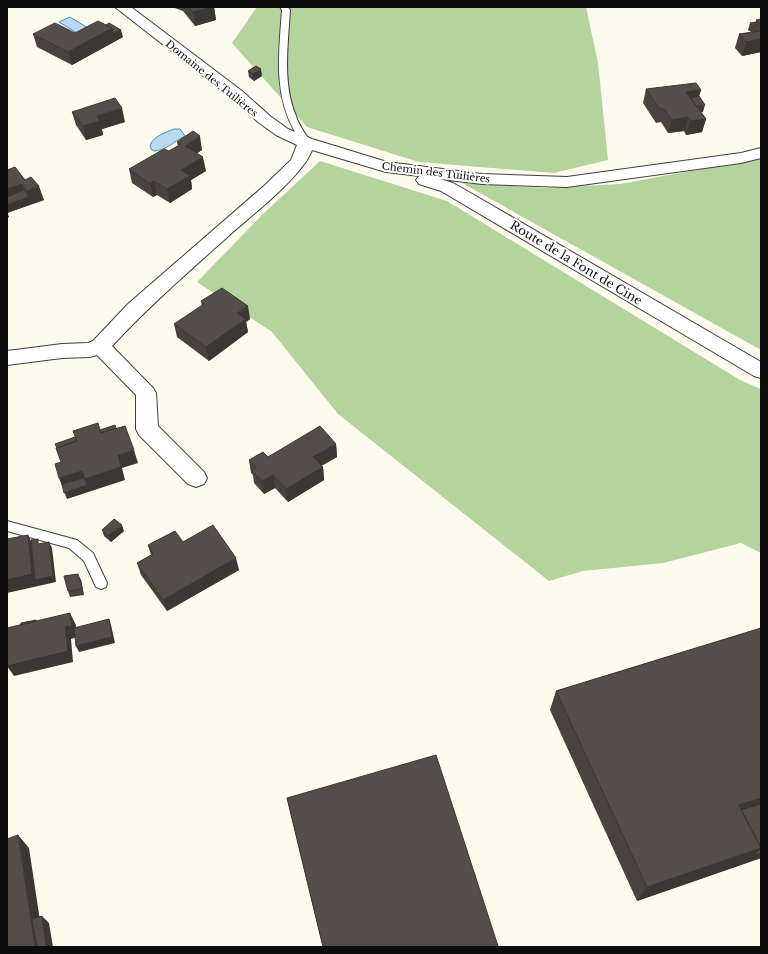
<svg xmlns="http://www.w3.org/2000/svg" width="768" height="954" viewBox="0 0 768 954" font-family="'Libre Baskerville',serif">
	<style>
		.forest { fill: #b4d39d }
		.water { fill: #b8daef; stroke: #488dbe }
		.lines { fill: none; stroke-linecap: round; stroke-linejoin: round }
		.lane-casing { stroke: #404040; stroke-width: 2 }
		.street-casing { stroke: #404040; stroke-width: 2 }
		.lane { fill: #fff; fill-rule: evenodd }
		.street { fill: #fff; fill-rule: evenodd }
		.wall { fill: #484340 }
		.shaded-wall { fill: #3b3734 }
		.building { fill: #544e4a; stroke: #3b3734 }
		.labels { text-anchor: middle; stroke-width: 4; stroke-linejoin: round; paint-order: stroke }
		.far-street-label { font-size: 10px; fill: #0d0d0d; stroke: #fff }
		.street-label { font-size: 12px; fill: #0d0d0d; stroke: #fff }
	</style>
	<rect width="100%" height="100%" fill="#fdfaee"/>
	<!-- forest -->
	<path class="forest" d="M257 7H464L480 8 493 7H586L598 63 608 160 554 173 419 162 307 127 232 43Z
		M761 158V350L462 183 546 188 620 184Z
		M320 161 447 201 740 380 761 389V553L741 543 663 563 583 571 549 581 338 414 272 332 197 282 263 214Z"/>
	<!-- water -->
	<path class="water" d="M70 17 88 28 77 33 59 22Z
		M174 129H180L185 136C174 141 166 151 154 151L151 149 150 145C154 136 166 132 174 129Z"/>
	<g class="lines">
		<!-- lane casing -->
		<g class="lane-casing">
			<path id="lane" d="M280 7H288L290 10C288 45 282 83 296 116 299 126 306 134 311 143L306 146C300 144 298 137 295 132 273 94 279 52 282 10Z
				M7 521 77 540 93 553 107 583 106 587 101 589 96 587 84 561 69 548 7 531Z"/>
		</g>
		<!-- street casing -->
		<g class="street-casing">
			<path id="street" d="M115 7H131L242 91 270 116 288 129 312 139 387 162 482 174 567 177 741 153 761 148V158L741 163 567 187 482 184 440 179 453 183 481 199 761 362V378L754 376 441 191 419 184 416 180 419 176 386 172 312 150C304 174 255 213 234 231 193 268 150 305 112 346L153 388 156 393 158 426 204 472 207 478 204 484 196 487 188 484 139 435 136 429V395L97 355 90 357 62 358 7 365V351L62 344 88 343 93 341 128 304 264 186 291 160 297 145 276 135 258 122 230 97Z"/>
		</g>
		<!-- lane -->
		<use href="#lane" class="lane"/>
		<!-- street -->
		<use href="#street" class="street"/>
	</g>
	<!-- wall -->
	<path class="wall" d="M172 7H214L216 20 195 26 183 11Z
		M761 19V52L742 56 735 48 739 34 751 32 748 30 750 23 756 22V20Z
		M75 33 123 37 72 65 37 47 33 34Z
		M248 71 262 76 254 81 249 77Z
		M646 89 701 90 699 96 703 112H701L706 119 702 132 686 135 684 131 668 133 661 122 656 123 643 103Z
		M72 112 125 122 102 129 103 135 86 140 76 125Z
		M177 142 202 150 197 153 206 171 191 180 192 189 170 203 157 195 153 197 132 183 129 169 169 151 178 146Z
		M7 170 25 180 44 200 7 213 9 217 7 218Z
		M201 301 250 319 246 322 248 332 209 361 177 337 174 324 202 306Z
		M336 444 337 457 321 466 323 467 324 480 288 502 275 488 264 494 254 483 253 475 251 473 249 460 268 457Z
		M102 530 124 531 111 542 104 536Z
		M183 542 239 570 167 611 141 575 137 563 151 555 148 545Z
		M81 580 84 595 70 597 68 591Z
		M761 628V858L637 901 550 710 556 691Z
		M287 798 498 946V947H323Z"/>
	<!-- shaded-wall -->
	<path class="shaded-wall" d="M212 7H214L216 20 195 26 193 12Z
		M112 28 121 30 123 37 72 65 68 52Z
		M761 39V52L742 56 746 42Z
		M261 69 262 76 254 81 253 74Z
		M701 90 697 103 688 105 686 92Z
		M705 105 703 112 688 114 690 107Z
		M122 108 125 122 102 129 103 135 86 140 83 126 97 116Z
		M688 117 684 131 668 133 672 120Z
		M706 119 702 132 686 135 690 121Z
		M200 136 202 150 188 159 185 146Z
		M203 157 206 171 191 180 192 189 170 203 167 189 181 170Z
		M154 181 157 195 153 197 150 184Z
		M22 184 26 197H29L27 191 39 186 44 200 7 213 9 217 7 218V189Z
		M248 306 250 319 246 322 248 332 209 361 206 347 237 313Z
		M336 444 337 457 314 470 313 457Z
		M134 450 138 463 122 468 125 480 67 499 59 478 118 455Z
		M323 467 324 480 288 502 286 489Z
		M273 475 275 488 264 494 262 481Z
		M122 525 124 531 111 542 108 536Z
		M28 535 34 547 49 542 52 548 56 582 7 593V580Z
		M236 558 239 570 167 611 163 600Z
		M78 574 81 580 84 595 82 589Z
		M70 613 76 625 77 637 71 639 73 662 14 676 7 666 65 627Z
		M109 619 111 625 115 643 79 652 76 646Z
		M761 798V810L736 818 739 805Z
		M18 835 29 848 44 947H35Z
		M761 848V858L637 901 647 887Z
		M42 916 49 923 53 947H46Z"/>
	<!-- building -->
	<path class="building" d="M188 7H212L193 12Z
		M761 19V25L756 20Z
		M98 21 112 28 68 52 33 34 55 23 75 33Z
		M756 22 754 27 750 23Z
		M109 23 121 30 113 34 112 28 106 25Z
		M761 31V39L746 42 739 34Z
		M256 66 261 69 253 74 248 71Z
		M696 83 701 90 686 92 706 119 690 121 688 117 672 120 664 109H660L646 89Z
		M699 96 705 105 696 106 690 98Z
		M115 98 122 108 97 116 100 121 83 126 72 112Z
		M193 131 200 136 185 146 203 157 181 170 190 176 167 189 154 181 150 184 129 169 164 149 169 151 181 144 177 142Z
		M15 167 25 180 31 177 39 186 27 191 22 184 7 189V170Z
		M24 190 29 197 7 205V197Z
		M222 288 248 306 237 313 246 319 206 347 174 324 204 304 201 301Z
		M98 423 101 433 125 426 134 450 118 455 121 467 85 479 82 471 59 478 55 464 61 462 56 448 77 441 73 431Z
		M115 425 116 428 101 433 100 430Z
		M320 426 336 444 313 457 323 467 286 489 273 475 262 481 252 471 256 468 249 460 263 452 268 457Z
		M75 437 77 441 57 448 55 444Z
		M84 478 87 485 64 493 62 484Z
		M114 519 122 525 108 536 102 530Z
		M213 525 236 558 163 600 137 563 153 554 148 545 175 531 183 542Z
		M28 535 32 574 7 580V539Z
		M38 539V544L49 542 53 576 35 580 31 540Z
		M78 574 82 589 68 591 64 576Z
		M70 613 72 626 65 627 68 651 7 666V628Z
		M109 619 112 637 76 646 74 628Z
		M36 620V621L21 625V623Z
		M761 628V798L739 805 761 848 647 887 556 691Z
		M436 755 498 946 495 947H323L287 798Z
		M761 804V853L754 855 761 848 741 810Z
		M18 835 35 947H7V839Z
		M42 916 46 947H37L32 919Z"/>
	<g class="labels">
		<!-- far-street labels -->
		<g class="far-street-label">
			<text transform="translate(212 78) rotate(39)" y="4">Domaine des Tuilières</text>
			<text transform="translate(436 172) rotate(7)" y="4">Chemin des Tuilières</text>
		</g>
		<!-- street labels -->
		<g class="street-label">
			<text transform="translate(576 263) rotate(31)" y="4">Route de la Font de Cine</text>
		</g>
	</g>
	<!-- border -->
	<rect width="768" height="954" fill="none" stroke="#0d0d0d" stroke-width="16"/>
</svg>
